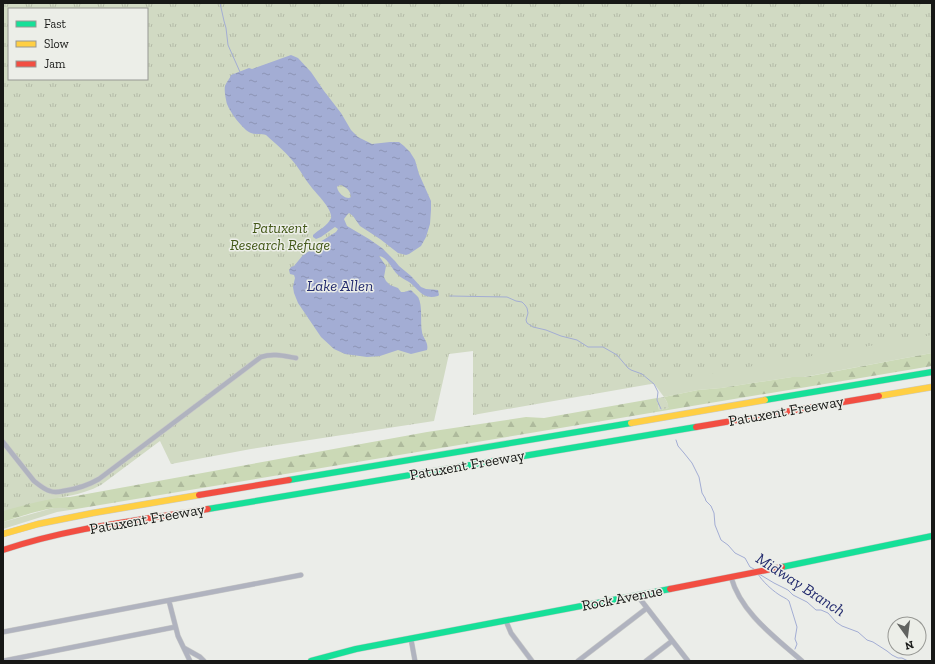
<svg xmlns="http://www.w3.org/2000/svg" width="935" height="664" viewBox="0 0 935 664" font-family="'Zilla Slab',serif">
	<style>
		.grass { fill: #d1dac3 }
		.forest { fill: url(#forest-firs) }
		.wetland { fill: url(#wetland-marsh) }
		.park { fill: url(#park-tufts); fill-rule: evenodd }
		.water { fill: url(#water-ripples); fill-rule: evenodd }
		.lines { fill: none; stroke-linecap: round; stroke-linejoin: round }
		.stream { stroke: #a3add4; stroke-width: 1 }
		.street-casing { stroke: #c9cac8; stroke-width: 5.5 }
		.fast-casing { stroke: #c9cac8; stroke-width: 7 }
		.slow-casing { stroke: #c9cac8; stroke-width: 7 }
		.jam-casing { stroke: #c9cac8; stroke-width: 7 }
		.street { stroke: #b0b3bf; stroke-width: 4.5 }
		.fast { stroke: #16e098; stroke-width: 6 }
		.slow { stroke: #ffcf43; stroke-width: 6 }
		.jam { stroke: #f24e42; stroke-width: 6 }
		.labels { text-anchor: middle; stroke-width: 3; stroke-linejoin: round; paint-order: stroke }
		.park-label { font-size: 15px; font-style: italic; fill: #435818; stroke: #eceee8 }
		.street-label { font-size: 15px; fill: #171816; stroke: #eceee8 }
		.water-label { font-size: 16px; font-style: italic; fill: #232b6e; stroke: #eceee8 }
	</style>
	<defs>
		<pattern id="forest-firs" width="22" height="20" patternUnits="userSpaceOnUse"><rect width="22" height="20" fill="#cbd9b6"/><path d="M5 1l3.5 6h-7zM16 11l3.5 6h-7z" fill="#aeba9c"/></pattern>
		<pattern id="wetland-marsh" width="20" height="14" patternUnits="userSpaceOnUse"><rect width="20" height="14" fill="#d1dac3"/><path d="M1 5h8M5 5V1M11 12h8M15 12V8" fill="none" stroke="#b3baa7"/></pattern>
		<pattern id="park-tufts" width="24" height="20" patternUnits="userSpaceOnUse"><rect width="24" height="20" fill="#d1dac3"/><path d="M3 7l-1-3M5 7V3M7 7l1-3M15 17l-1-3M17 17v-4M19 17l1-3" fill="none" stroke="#b3baa7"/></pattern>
		<pattern id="water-ripples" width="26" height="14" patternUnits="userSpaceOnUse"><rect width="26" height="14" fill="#a3add4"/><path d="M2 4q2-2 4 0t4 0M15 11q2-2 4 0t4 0" fill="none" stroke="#8c94b5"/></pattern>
	</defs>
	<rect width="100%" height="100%" fill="#ebede9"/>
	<!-- grass -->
	<path class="grass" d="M932 334V353L804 377H792L721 388 698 390 664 397 652 381Z
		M59 507H67L70 510 57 512 3 529V522L49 509Z"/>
	<!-- forest -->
	<path class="forest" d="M932 353V366L70 510C59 502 17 518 3 522V506L50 498 70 497 427 432 526 417 544 418 657 398 659 410 668 408 667 402 664 397 698 390 721 388 792 377H805Z"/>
	<!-- wetland -->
	<path class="wetland" d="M664 397 667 402 669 408 659 410 657 399 658 398Z"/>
	<!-- park -->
	<path class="park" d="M3 3H932V335L473 415V351L449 354 434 421 251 449 171 464 160 441 101 485C81 496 59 497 37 502 25 505 14 508 3 511ZM9 9H147V79H9Z"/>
	<!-- water -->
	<path class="water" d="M291 55 298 58 311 72 324 91 341 113 351 130 358 137 372 144 390 142H399L404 146 410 152 415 160 419 174 431 201V210L430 224 426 237 421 246 409 254 406 255 398 253 380 239 360 226 353 216 349 213 347 215 344 219 347 226 369 239 382 248 395 261 399 266 411 276 421 287 426 289 438 290 439 295 438 296C422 300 420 290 409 282 404 279 400 277 396 273 391 267 387 257 379 256L386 266 384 277 386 281 390 285 398 288 401 292H404L411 290C413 292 416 295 418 297 423 305 420 322 422 332 423 339 429 342 427 350L411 354 398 350 380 356 367 357 345 354 334 349 321 337 298 303 294 293 293 287 295 278 294 275 290 274 289 270 291 267 294 266 303 255 311 250 320 242 336 232 338 229 335 227 321 237 316 239 313 237V235C318 230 328 226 331 218 333 210 317 194 312 188 306 181 302 173 296 165 288 154 276 144 266 135 261 133 256 135 251 133 243 130 230 112 227 104 226 100 224 91 225 86 226 82 230 79 231 75L249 68 252 69ZM341 185C347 188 350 190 351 197L349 198C344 198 338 193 337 187L338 186Z"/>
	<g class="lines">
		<!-- stream -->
		<path class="stream" d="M220 3 224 21 226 28 228 45 240 72
			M450 296 507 297 516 301 522 302 525 305 527 308 528 313 526 320 527 323 533 327 546 330 561 336 577 340 588 347H603L617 355 628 368 631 370 642 374 654 384 658 392 657 400 661 409
			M676 440 678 446 684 453 692 463 699 477 702 493 705 498 706 501 711 506 714 513 715 525 721 540 728 545 735 553 745 558 750 567 754 569
			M758 574C762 581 772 590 778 594 782 597 786 598 789 601L797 627 795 639 797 644 795 649
			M759 574 774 583 788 590 793 595 807 602 816 610H821L828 613 836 622 842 626 858 632 867 640 873 642 887 651 892 655 898 658H902L908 661
			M794 661V660"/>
		<!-- street casing -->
		<g class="street-casing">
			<path id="street" d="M3 442 34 481C39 485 45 490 50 491 55 493 59 492 63 491 78 489 87 486 99 479L261 357C273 353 284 356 296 358
				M731 577C741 613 775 637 802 661
				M637 595 688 661
				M169 601 178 636 190 661
				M506 621 511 633 532 661
				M3 632 301 575
				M411 639 415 661
				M184 648 200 657 204 661
				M3 661 175 627
				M578 661 647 608
				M646 661 672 641"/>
		</g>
		<!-- fast casing -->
		<g class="fast-casing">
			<path id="fast" d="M765 400 932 372
				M289 480 631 423
				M208 509 696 427
				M782 567 932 536
				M311 661 356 649 670 589"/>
		</g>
		<!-- slow casing -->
		<g class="slow-casing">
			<path id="slow" d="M879 396 932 387
				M631 423 765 400
				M3 534 38 524 93 513 199 495"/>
		</g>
		<!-- jam casing -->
		<g class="jam-casing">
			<path id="jam" d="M696 427 879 396
				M199 495 289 480
				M3 550C68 528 140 520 208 509
				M670 589 782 567"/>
		</g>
		<!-- street -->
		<use href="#street" class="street"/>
		<!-- fast -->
		<use href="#fast" class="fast"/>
		<!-- slow -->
		<use href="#slow" class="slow"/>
		<!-- jam -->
		<use href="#jam" class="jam"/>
	</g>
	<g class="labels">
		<!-- park labels -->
		<g class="park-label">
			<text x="280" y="233">Patuxent<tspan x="280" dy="17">Research Refuge</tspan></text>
		</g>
		<!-- street labels -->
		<g class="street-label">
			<text transform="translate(786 411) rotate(-10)" y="5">Patuxent Freeway</text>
			<text transform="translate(467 465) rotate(-10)" y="5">Patuxent Freeway</text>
			<text transform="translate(147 519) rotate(-10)" y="5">Patuxent Freeway</text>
			<text transform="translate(622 598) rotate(-11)" y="5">Rock Avenue</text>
		</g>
		<!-- water labels -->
		<g class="water-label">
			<text x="340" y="291">Lake Allen</text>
			<text transform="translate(801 584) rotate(33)" y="6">Midway Branch</text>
		</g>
	</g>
	<!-- border -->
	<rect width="935" height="664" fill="none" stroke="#171816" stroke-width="8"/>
	<!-- legend -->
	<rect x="8" y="8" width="140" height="72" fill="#eceee8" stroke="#979894"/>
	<rect x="16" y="21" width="20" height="6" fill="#16e098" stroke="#979894"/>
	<text x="44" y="28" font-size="12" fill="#171816">Fast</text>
	<rect x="16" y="41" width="20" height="6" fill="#ffcf43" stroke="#979894"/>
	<text x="44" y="48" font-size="12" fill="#171816">Slow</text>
	<rect x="16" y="61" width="20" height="6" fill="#f24e42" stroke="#979894"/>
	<text x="44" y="68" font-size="12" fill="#171816">Jam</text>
	<!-- north arrow -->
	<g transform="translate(907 636) rotate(166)"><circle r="19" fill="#eceee8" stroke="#979894"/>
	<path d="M0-3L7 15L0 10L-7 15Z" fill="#616360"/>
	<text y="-6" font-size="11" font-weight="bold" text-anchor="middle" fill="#171816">N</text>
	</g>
</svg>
